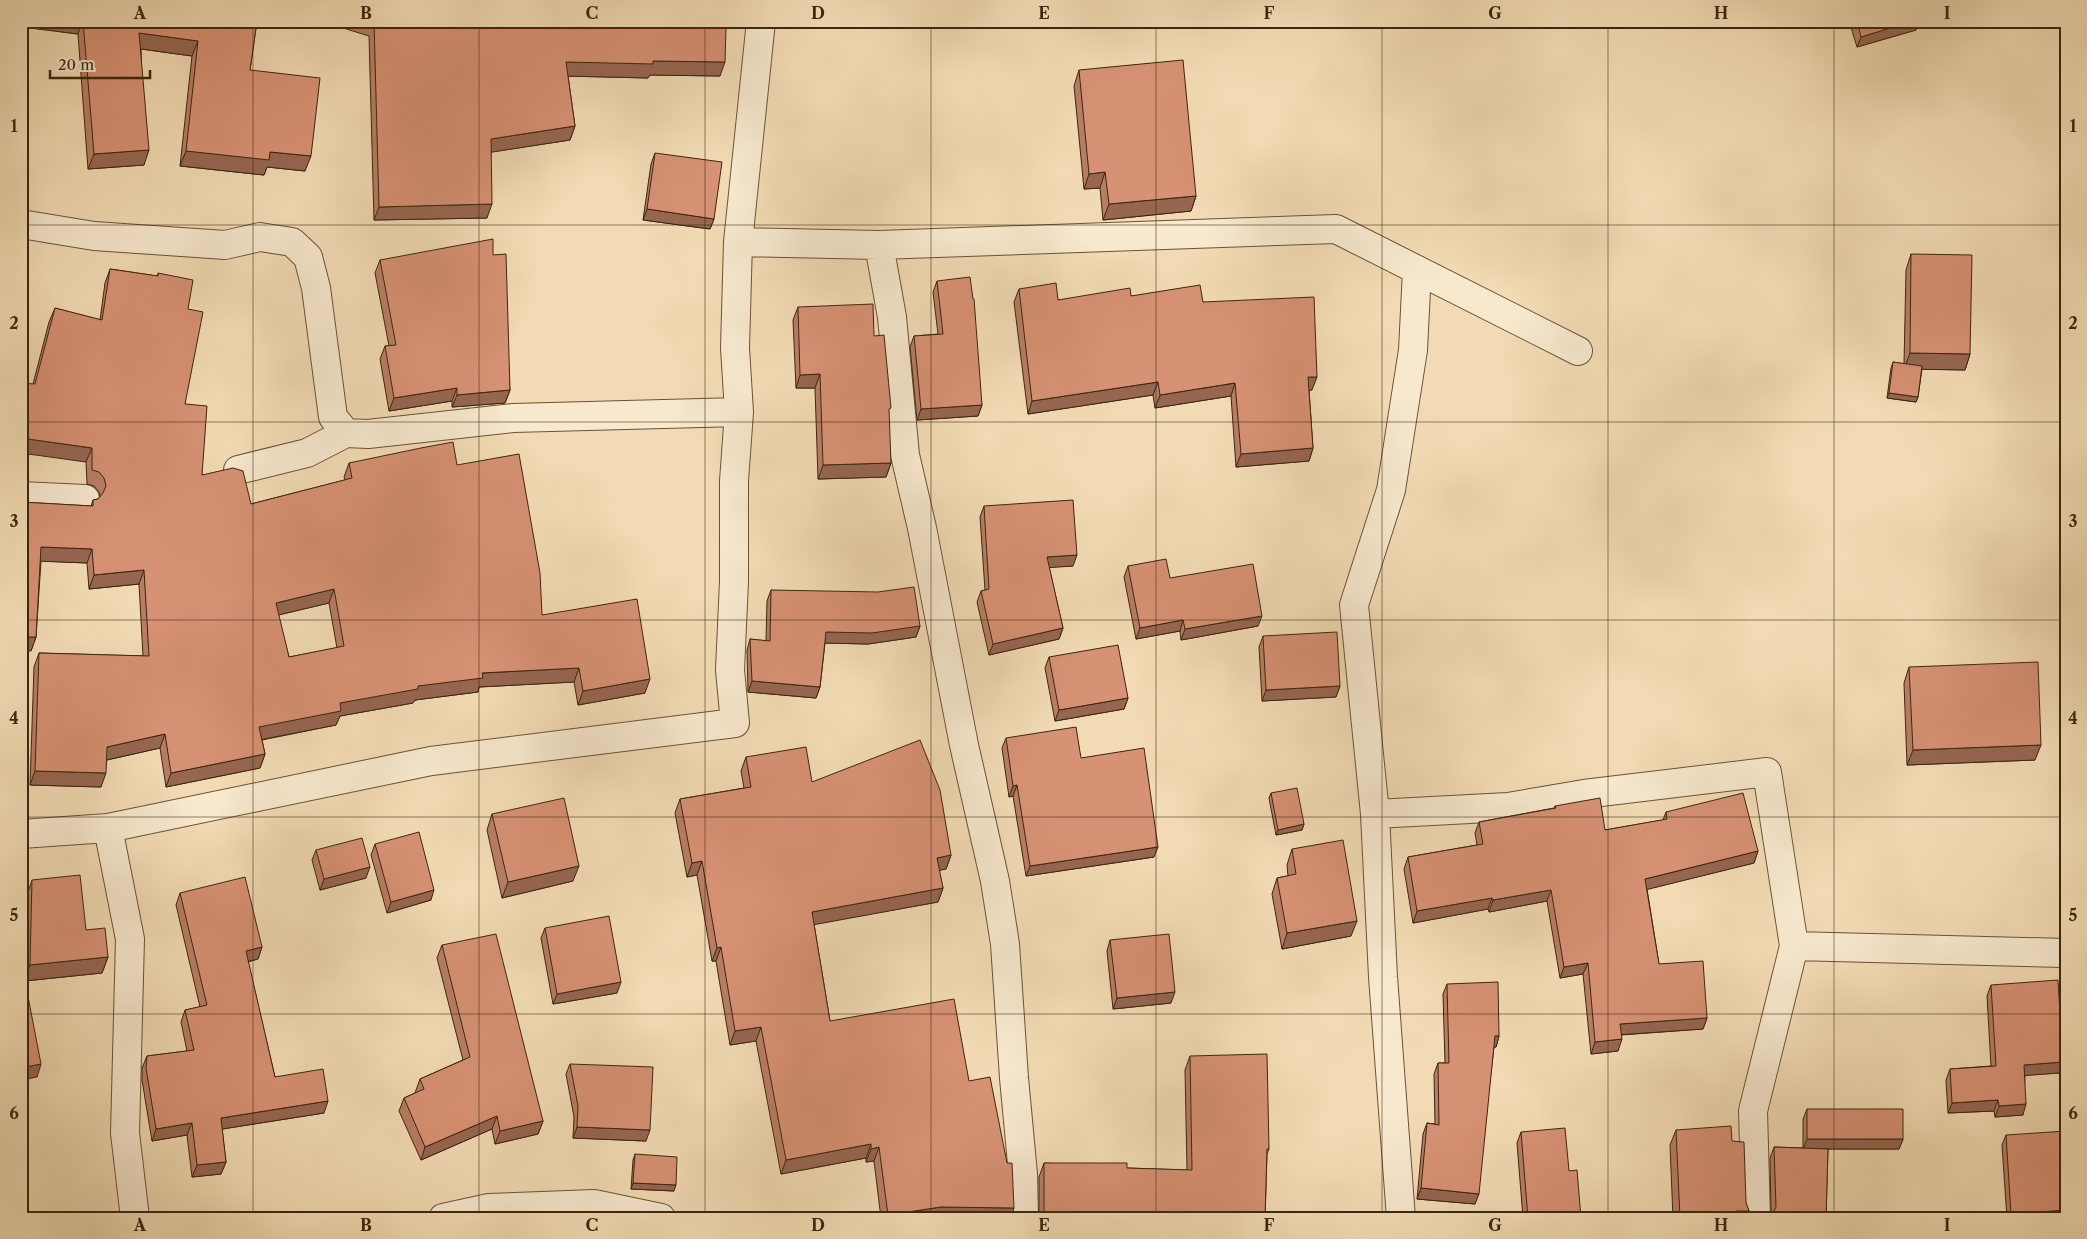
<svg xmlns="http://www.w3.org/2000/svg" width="2087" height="1239" viewBox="0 0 2087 1239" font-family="'Libre Caslon Text',serif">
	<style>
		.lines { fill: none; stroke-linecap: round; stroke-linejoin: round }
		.minor-casing { stroke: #695338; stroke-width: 30 }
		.minor { stroke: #f7e8ce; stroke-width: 28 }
		.wall { fill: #b97d64; stroke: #3b260f; fill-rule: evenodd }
		.shaded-wall { fill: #966651; stroke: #3b260f }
		.building { fill: #d79174; stroke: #3b260f; fill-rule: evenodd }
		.grid { fill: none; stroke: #3b260f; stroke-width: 1; stroke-opacity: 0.55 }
		.neatline { fill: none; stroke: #3b260f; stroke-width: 2 }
		.grid-label { font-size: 16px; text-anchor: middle; font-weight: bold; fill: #3b260f }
	</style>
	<rect width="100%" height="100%" fill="#f2dbb4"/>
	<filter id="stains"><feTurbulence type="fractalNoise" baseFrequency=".004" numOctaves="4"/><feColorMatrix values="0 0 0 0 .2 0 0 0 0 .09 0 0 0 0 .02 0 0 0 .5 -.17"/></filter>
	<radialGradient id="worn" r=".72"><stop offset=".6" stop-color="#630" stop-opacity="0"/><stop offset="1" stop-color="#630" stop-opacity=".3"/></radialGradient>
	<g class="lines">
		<!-- minor casing -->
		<g class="minor-casing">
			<path id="minor" d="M21 224 94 236 225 245 260 237 292 242 308 257 316 288 333 417 346 433
				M738 242 879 245 1336 229 1578 351
				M879 245 892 317 905 455 922 528 964 745 995 881 1005 944 1014 1078 1023 1174 1024 1218
				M238 470 307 453 346 433 368 434 513 418 739 412
				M21 496 85 499
				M1375 814 1508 807 1584 794 1767 772 1794 946 1753 1111 1756 1218
				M108 828 130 939 125 1133 135 1218
				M21 834 108 828 431 761 735 723 730 670 734 581V481L739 412 735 348 738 242 761 21
				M1794 946 2066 953
				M443 1218 489 1208 594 1204 661 1218
				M1401 1218 1383 977 1375 814 1354 605 1391 490 1413 350 1417 270"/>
		</g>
		<!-- minor -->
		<use href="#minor" class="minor"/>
	</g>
	<!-- wall -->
	<path class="wall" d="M32 21H257L250 70 305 171 267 167 264 175 180 166 192 56 141 49 144 165 88 169 78 34 31 28Z
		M327 21H701V27L720 76 650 75 648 78 568 76 575 126 570 140 491 152 487 218 374 220 369 36 327 23Z
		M1849 21H1919L1916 30 1857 47Z
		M1079 70 1196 196 1191 211 1103 220 1100 188 1084 189 1074 86Z
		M655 153 714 219 710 229 643 220 651 164Z
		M1911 254 1970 354 1965 370 1922 369 1918 397 1916 402 1887 398 1891 368 1893 362 1904 364 1906 270Z
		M493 255 510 390 505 403 452 407V401L389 411 380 359 385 346H389L375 273 380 260Z
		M110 269 157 276 158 273 188 309 185 404 202 475 251 504 345 480 344 477 349 463 457 465 542 615 645 693 578 705 574 682 479 687 478 692 415 700 413 703 340 716 336 725 262 740 265 754 260 768 166 787 160 748 107 760 101 787 30 785 34 667 39 653 143 656 139 584 89 589 87 563 41 561 36 637 31 651 21 502 91 506 93 500 98 499 100 497 99 492 94 486 87 484 86 462 33 384 49 322 55 308 100 320 105 283ZM329 603 337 648 289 657 278 615Z
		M937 281 982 405 978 416 917 420 910 347 914 336 938 334 933 292Z
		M1019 289 1058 300 1131 296 1203 302 1312 390H1309L1313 448 1309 461 1236 467 1231 396 1155 408 1153 395 1028 414 1014 302Z
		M798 307 874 336 891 463 886 477 818 479 815 388H796L793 320Z
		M984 506 1073 566 1049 567 1063 628 1059 639 989 655 977 602 981 591 985 590 980 517Z
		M1128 566 1170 578 1258 626 1181 640 1180 631 1136 639 1124 577Z
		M771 590 920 626 916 637 868 644 825 643 820 687 816 698 748 692 747 650 750 639 766 641 767 601Z
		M1263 636 1340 686 1336 697 1262 701 1259 647Z
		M1049 657 1128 698 1124 709 1055 721 1045 668Z
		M1909 667 2035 760 1907 765 1904 683Z
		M1006 738 1154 857 1026 876 1013 796 1009 797 1002 748Z
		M746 757 812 782 951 855 946 869 939 870 943 888 938 902 814 924 830 1021 969 1081 1011 1218H881L874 1161 866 1162V1158L781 1174 756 1041 730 1045 716 961H712L697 875 687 877 675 813 680 799 744 788 741 771Z
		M1271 793 1304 824 1302 830 1276 835 1269 798Z
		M1555 806 1605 830 1663 820 1666 812 1758 851 1754 863 1647 889 1659 964 1707 1018 1703 1029 1621 1035 1618 1051 1591 1054 1583 974 1560 978 1547 901 1489 912 1488 909 1413 923 1404 869 1408 857 1477 845 1475 833 1479 822 1554 808Z
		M492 814 573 881 502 898 487 830Z
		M375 844 431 900 387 913 371 855Z
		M1292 849 1351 936 1282 949 1272 894 1277 878 1288 876 1287 865Z
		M316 850 366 878 320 890 312 860Z
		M32 880 86 930 108 957 102 973 25 981 37 1077 24 975 27 895Z
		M180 893 262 947 258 959 248 962 275 1077 324 1113 222 1129 226 1162 221 1174 192 1177 187 1135 152 1141 142 1080V1068L147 1056 187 1051 181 1022 185 1010 200 1007 176 905Z
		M545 928 617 993 553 1004 541 938Z
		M1110 940 1171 1003 1113 1009 1107 951Z
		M442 945 543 1121 538 1134 495 1144 492 1129 421 1160 399 1111 404 1098 415 1093 420 1079 463 1060 437 958Z
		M1447 984 1499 1036 1496 1047H1494L1475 1204 1417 1199 1423 1134 1427 1123 1435 1124 1434 1074 1438 1063H1445L1443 994Z
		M1991 985 2063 1062 2059 1073 2025 1075 2023 1115 1995 1117 1994 1111 1948 1113 1946 1080 1950 1069 1991 1066 1987 996Z
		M1190 1056 1269 1149 1267 1154 1265 1218H1039V1177L1044 1163 1127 1168 1187 1170 1185 1070Z
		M570 1064 646 1141 573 1138 574 1117 566 1074Z
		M1807 1109 1903 1139 1899 1149H1828L1826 1218H1771L1770 1158 1774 1147 1803 1148V1119Z
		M1676 1130 1732 1141 1746 1203 1749 1211 1747 1218H1673L1670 1145Z
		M1521 1132 1569 1171 1581 1218H1523L1517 1143Z
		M2006 1135 2066 1218H2007L2002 1145Z
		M635 1154 674 1191 631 1189 633 1160Z"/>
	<!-- shaded-wall -->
	<path class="shaded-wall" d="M34 21H82L78 34 31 28Z
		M1913 21H1919L1916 30 1857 47 1861 37Z
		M139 33 198 41 192 56 134 48Z
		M653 61 725 62 720 76 650 75 648 78 561 76 566 62Z
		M575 126 570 140 486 153 491 139Z
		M149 150 144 165 88 169 94 154Z
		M186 151 270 152 311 156 305 171 267 167 264 175 180 166Z
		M1105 172 1100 188 1084 189 1089 174Z
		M1196 196 1191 211 1103 220 1109 204Z
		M492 204 487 218 374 220 379 207Z
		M647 209 714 219 710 229 643 220Z
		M1910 353 1970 354 1965 370 1904 369Z
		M820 374 815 388H796L800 375Z
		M1308 377H1317L1312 390H1303Z
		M1158 382 1153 395 1028 414 1032 401Z
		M1235 383 1231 396 1155 408 1160 395Z
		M457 388 452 401 389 411 394 398Z
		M510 390 505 403 452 407 457 395Z
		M1889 393 1918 397 1916 402 1887 398Z
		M982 405 978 416 917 420 921 409Z
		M21 438 92 448 86 462 21 453Z
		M1313 448 1309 461 1236 467 1241 454Z
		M891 463 886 477 818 479 823 465Z
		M41 547 92 549 87 563 36 561Z
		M1077 555 1073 566 1043 568 1047 557Z
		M144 570 139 584 89 589 94 575Z
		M334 589 329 603 270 617 276 603Z
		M1262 616 1258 626 1181 640 1185 629Z
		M1183 620 1180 631 1136 639 1140 628Z
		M920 626 916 637 868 644 822 643 826 632Z
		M1063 628 1059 639 989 655 993 644Z
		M21 637H36L31 651H21Z
		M579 668 574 682 479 687 478 692 415 700 413 703 340 716 336 725 254 741 259 727 340 703 418 686 482 673Z
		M650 679 645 693 578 705 583 691Z
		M752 681 820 687 816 698 748 692Z
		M1340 686 1336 697 1262 701 1266 690Z
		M1128 698 1124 709 1055 721 1059 710Z
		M165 734 160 748 102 761 107 747Z
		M2041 745 2035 760 1907 765 1913 750Z
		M265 754 260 768 166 787 171 773Z
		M35 771 106 773 101 787 30 785Z
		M1017 785 1013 796 1009 797 1013 786Z
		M1304 824 1302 830 1276 835 1278 830Z
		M1158 847 1154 857 1026 876 1030 866Z
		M1758 851 1754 863 1641 891 1645 879Z
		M951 855 946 869 932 872 937 858Z
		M702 861 697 875 687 877 692 863Z
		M579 866 573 881 502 898 508 882Z
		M370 867 366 878 320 890 324 879Z
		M943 888 938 902 807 926 812 912Z
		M434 890 431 900 387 913 391 902Z
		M1551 890 1547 901 1489 912 1493 900Z
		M1492 898 1488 909 1413 923 1417 911Z
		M1357 921 1351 936 1282 949 1287 933Z
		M262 947 258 959 241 963 246 951Z
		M721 947 716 961H712L717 948Z
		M108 957 102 973 24 981 30 965Z
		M1588 963 1583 974 1560 978 1564 967Z
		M621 982 617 993 553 1004 557 994Z
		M1175 992 1171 1003 1113 1009 1117 998Z
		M1707 1018 1703 1029 1616 1035 1620 1024Z
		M761 1027 756 1041 730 1045 735 1031Z
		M1495 1036H1499L1496 1047H1491Z
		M1622 1039 1618 1051 1591 1054 1595 1042Z
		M2063 1062 2059 1073 2020 1076 2024 1065Z
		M41 1064 37 1077 21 1080V1068Z
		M1998 1100 1994 1111 1948 1113 1952 1103Z
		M328 1101 324 1113 216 1130 221 1118Z
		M2026 1104 2023 1115 1995 1117 1999 1106Z
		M497 1116 492 1129 421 1160 425 1147Z
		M543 1121 538 1134 495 1144 500 1131Z
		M192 1123 187 1135 152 1141 156 1129Z
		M577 1127 650 1130 646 1141 573 1138Z
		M1807 1139H1903L1899 1149H1803Z
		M871 1144 866 1158 781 1174 786 1160Z
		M879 1147 874 1161 866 1162 871 1149Z
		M226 1162 221 1174 192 1177 197 1165Z
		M633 1183 676 1185 674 1191 631 1189Z
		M1421 1188 1479 1194 1475 1204 1417 1199Z
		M941 1207 1014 1208 1011 1218H887L888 1215Z
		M2066 1210V1218H2010L2011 1214Z
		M1736 1211H1749L1747 1218H1715Z"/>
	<!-- building -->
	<path class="building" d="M83 21H257L250 70 320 78 311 156 270 152 269 160 186 151 198 41 139 33 149 150 94 154Z
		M372 21H701V27L726 28 725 62 653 61V64L566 62 575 126 491 139 492 204 379 207 374 22Z
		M1857 21H1913L1861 37Z
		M1183 60 1196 196 1109 204 1105 172 1089 174 1079 70Z
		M655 153 722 162 714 219 647 209Z
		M493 239V255L506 254 510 390 457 395V388L394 398 385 346 396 345 380 260Z
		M1911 254 1972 255 1970 354 1910 353Z
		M110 269 158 276V273L193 280 188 309 203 312 185 404 207 406 202 475 233 468 243 471 251 504 352 478 349 463 421 448 453 442 457 465 519 454 540 573 542 615 637 599 650 679 583 691 579 668 482 673 483 678 418 686V689L340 703 341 711 259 727 265 754 171 773 165 734 107 747 106 773 35 771 39 653 149 656 144 570 94 575 92 549 41 547 36 637H21V502L93 506V500L98 499 103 493 106 486 104 478 99 472 92 470V448L21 438V383L35 384 55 308 102 320ZM334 589 344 646 289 657 276 603Z
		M970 277 973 299H974L982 405 921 409 914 336 943 334 937 281Z
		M1056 283 1058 300 1130 288 1131 296 1200 285 1203 302 1314 297 1317 377H1308L1313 448 1241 454 1235 383 1160 395 1158 382 1032 401 1019 289Z
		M873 304 874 336 884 335 891 408 889 409 891 463 823 465 820 374 800 375 798 307Z
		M1893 362 1922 366 1918 397 1889 393Z
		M1073 500 1077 555 1047 557 1063 628 993 644 981 591 989 589 984 506Z
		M1166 559 1170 578 1253 564 1262 616 1185 629 1183 620 1140 628 1128 566Z
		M914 587 920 626 872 633 826 632 820 687 752 681 750 639 770 641 771 590 878 592Z
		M1337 632 1340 686 1266 690 1263 636Z
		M1118 645 1128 698 1059 710 1049 657Z
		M2038 662 2041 745 1913 750 1909 667Z
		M1076 727 1081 758 1144 748 1158 847 1030 866 1017 785 1013 786 1006 738Z
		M920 740 940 790 951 855 937 858 943 888 812 912 830 1021 954 999 969 1081 990 1077 1007 1163H1012L1014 1208 941 1207 888 1215 879 1147 871 1149V1144L786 1160 761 1027 735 1031 721 947 717 948 702 861 692 863 680 799 751 787 746 757 806 747 812 782Z
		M1297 788 1304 824 1278 830 1271 793Z
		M1743 793 1758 851 1645 879 1659 964 1703 961 1707 1018 1620 1024 1622 1039 1595 1042 1588 963 1564 967 1551 890 1493 900 1492 898 1417 911 1408 857 1483 844 1479 822 1556 808 1555 806 1600 798 1605 830 1667 819 1666 812Z
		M564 798 579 866 508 882 492 814Z
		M419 832 434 890 391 902 375 844Z
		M362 838 370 867 324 879 316 850Z
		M1343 840 1357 921 1287 933 1277 878 1296 874 1292 849Z
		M80 875 86 930 105 928 108 957 30 965 32 880Z
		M245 877 262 947 246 951 275 1077 323 1069 328 1101 221 1118 226 1162 197 1165 192 1123 156 1129 146 1068 147 1056 194 1050 185 1010 207 1005 180 893Z
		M609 916 621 982 557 994 545 928Z
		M496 934 543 1121 500 1131 497 1116 425 1147 404 1098 424 1089 420 1079 470 1057 442 945Z
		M1169 934 1175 992 1117 998 1110 940Z
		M21 960 41 1064 21 1068Z
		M2058 980 2063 1062 2024 1065 2026 1104 1999 1106 1998 1100 1952 1103 1950 1069 1996 1066 1991 985Z
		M1498 982 1499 1036H1495L1479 1194 1421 1188 1427 1123 1439 1125 1438 1063H1449L1447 984Z
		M1267 1054 1269 1149H1267L1265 1218H1044V1163H1127V1168L1192 1170 1190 1056Z
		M570 1064 653 1067 650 1130 577 1127 578 1106Z
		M1807 1109H1903V1139H1807Z
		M1731 1126 1732 1141 1744 1142 1746 1203 1749 1211H1736V1217L1715 1218H1680L1676 1130Z
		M1565 1128 1569 1171 1577 1170 1581 1218H1528L1521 1132Z
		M2066 1131V1210L2011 1214 2006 1135Z
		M1774 1147 1828 1149 1826 1218 1771 1217 1776 1207Z
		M635 1154 677 1157 676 1185 633 1183Z"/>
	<!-- grid -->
	<path class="grid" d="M253 21V1218M479 21V1218M705 21V1218M931 21V1218M1156 21V1218M1382 21V1218M1608 21V1218M1834 21V1218M21 225H2066M21 422H2066M21 620H2066M21 817H2066M21 1014H2066"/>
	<!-- margin -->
	<rect width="2087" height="1239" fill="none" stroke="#f2dbb4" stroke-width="55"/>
	<!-- scale -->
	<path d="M50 70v8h100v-8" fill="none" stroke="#3b260f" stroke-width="2.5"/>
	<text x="58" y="70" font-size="15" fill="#3b260f" stroke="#f7e8ce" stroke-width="4" paint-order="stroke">20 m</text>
	<rect x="28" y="28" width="2032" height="1184" class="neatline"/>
	<g class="grid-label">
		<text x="140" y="19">A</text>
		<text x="366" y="19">B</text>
		<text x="592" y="19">C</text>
		<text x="818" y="19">D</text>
		<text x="1044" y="19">E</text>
		<text x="1269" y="19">F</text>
		<text x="1495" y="19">G</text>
		<text x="1721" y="19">H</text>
		<text x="1947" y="19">I</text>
		<text x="14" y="132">1</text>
		<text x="2073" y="132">1</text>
		<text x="14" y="329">2</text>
		<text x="2073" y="329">2</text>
		<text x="14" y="527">3</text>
		<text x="2073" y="527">3</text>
		<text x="14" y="724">4</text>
		<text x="2073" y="724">4</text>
		<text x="14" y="921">5</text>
		<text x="2073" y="921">5</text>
		<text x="14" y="1119">6</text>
		<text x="2073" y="1119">6</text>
		<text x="140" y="1231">A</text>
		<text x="366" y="1231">B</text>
		<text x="592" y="1231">C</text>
		<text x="818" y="1231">D</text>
		<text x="1044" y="1231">E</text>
		<text x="1269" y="1231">F</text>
		<text x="1495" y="1231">G</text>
		<text x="1721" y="1231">H</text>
		<text x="1947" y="1231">I</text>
	</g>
	<rect width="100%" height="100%" filter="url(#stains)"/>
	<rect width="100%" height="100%" fill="url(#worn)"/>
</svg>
